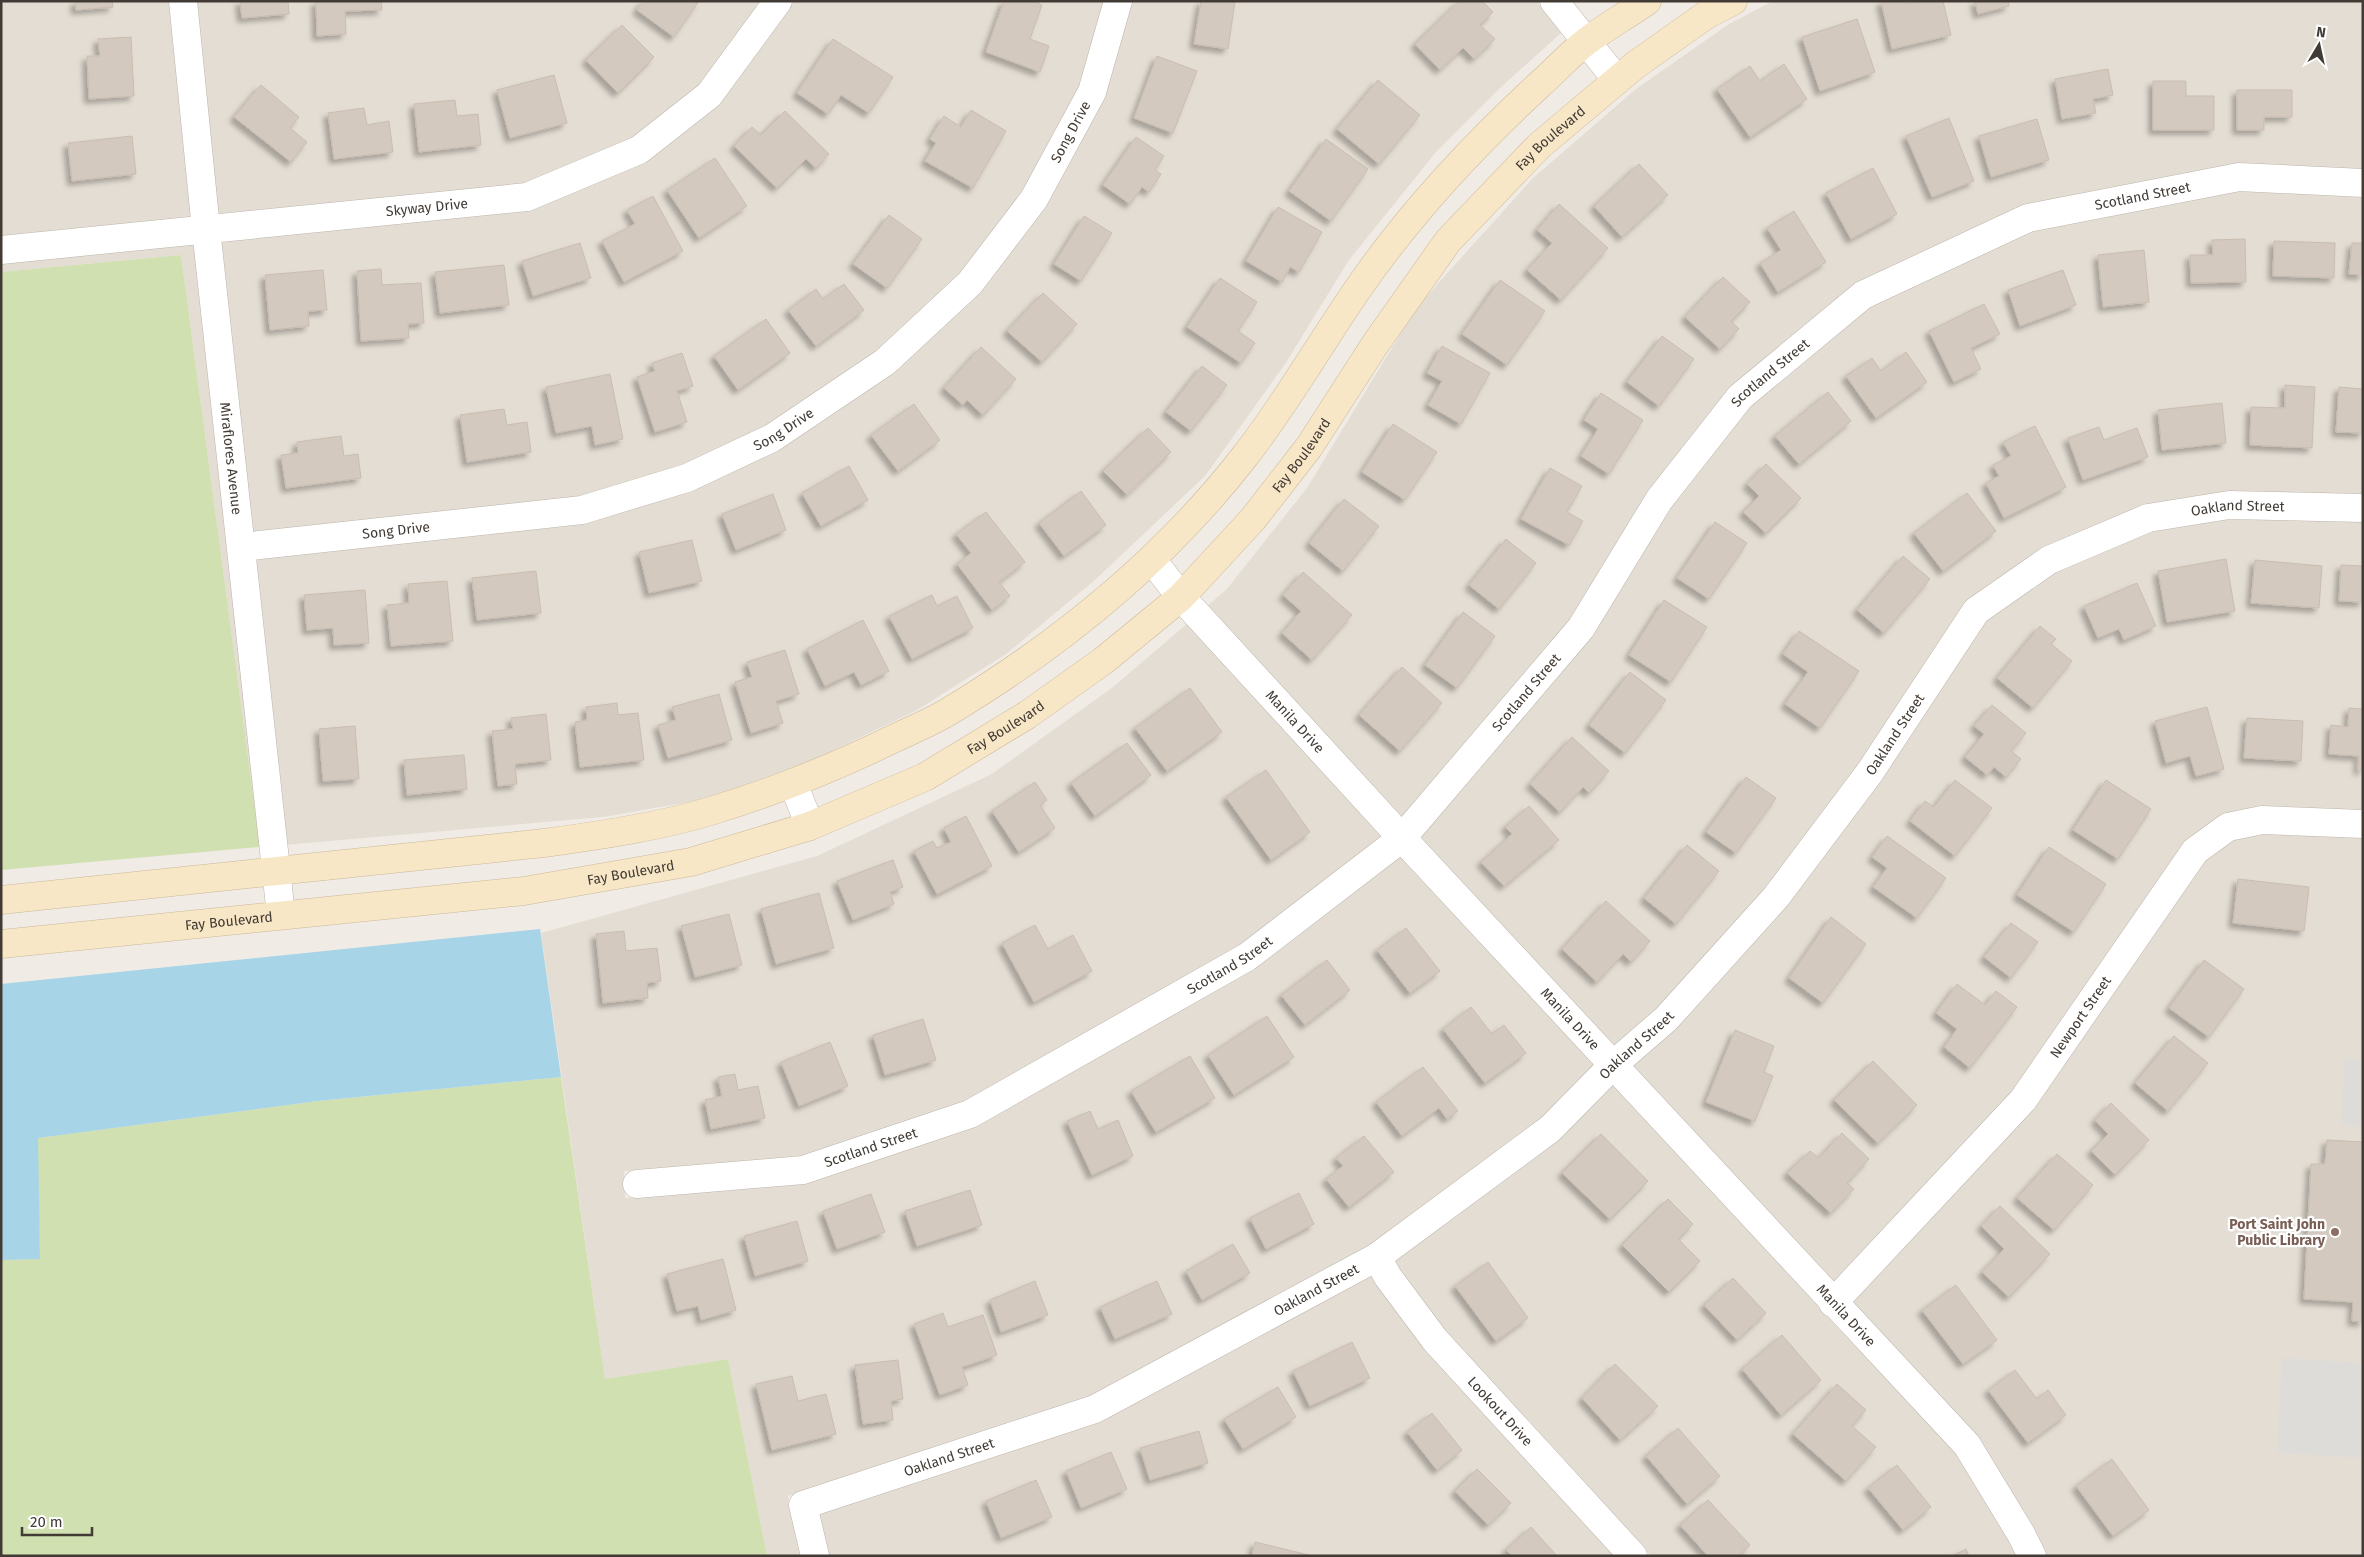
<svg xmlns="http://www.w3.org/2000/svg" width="2364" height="1557" viewBox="0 0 2364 1557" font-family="'Fira Sans',sans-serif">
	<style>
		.residential { fill: #e4ddd3 }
		.green { fill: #d0e0b1 }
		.parking { fill: #dedcd9 }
		.water { fill: #a7d4e7 }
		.building { fill: #d3c9be; stroke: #cabdb0; filter: url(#shadow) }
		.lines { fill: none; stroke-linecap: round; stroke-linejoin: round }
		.street-casing { stroke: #bdb5ab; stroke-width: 29 }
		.secondary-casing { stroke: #cbb999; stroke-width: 29 }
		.street { stroke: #fff; stroke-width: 28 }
		.secondary { stroke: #f8e7c7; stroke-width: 28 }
		.education-dot { fill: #8d6e63; stroke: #fff; stroke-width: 2 }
		.labels { text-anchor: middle; stroke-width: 4.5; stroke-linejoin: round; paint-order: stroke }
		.street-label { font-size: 14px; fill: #423b35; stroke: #fff }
		.education-label { font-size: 14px; font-weight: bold; fill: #785e54; stroke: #fff; text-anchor: end }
	</style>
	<defs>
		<filter id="shadow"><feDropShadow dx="-4.5" dy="4.5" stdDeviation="2.5" flood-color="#0004"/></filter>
	</defs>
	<rect width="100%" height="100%" fill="#f0ebe5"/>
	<!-- residential -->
	<path class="residential" d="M1 1H170L192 217 1 237Z
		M195 1H764L702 85 633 138 524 184 216 214Z
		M790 1H1106L1081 87 1024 191 961 273 879 351 767 426 684 464 580 497 252 533 219 241 643 162Z
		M1131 1H1537L1562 32 1499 89 1436 152 1349 260 1285 364 1205 476 1096 579 1006 654 917 710 811 761 701 800 603 817 284 845 255 559 691 490 977 293Z
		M1773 1H2363V169L2027 204 1731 388 1572 620 1402 819 1207 606 1226 590 1307 488 1416 308 1532 179 1636 89 1729 24Z
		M2239 190 2363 196V495L2043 548 1861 764 1768 888 1658 1009 1615 1046 1419 837 1668 507 1748 407 1869 307 2032 231Z
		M195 244 230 549 260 847 181 255 1 272V264Z
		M2229 519 2363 522V811L2226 813 2014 1091 1834 1284 1632 1065 1984 621 2054 572 2150 532Z
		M1188 623 1383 837 1241 946 966 1101 801 1156 624 1171 625 1198 803 1183 973 1127 1400 856 1596 1064 1543 1118 1371 1245 1091 1396 788 1496 802 1556H767L728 1359 605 1379 541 933 817 856 992 774 1113 687Z
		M2263 833 2363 838V1556H2046L2032 1527 1850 1303 2203 861 2232 839Z
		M1613 1082 1832 1322 1958 1454 2018 1556H1651L1444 1331 1393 1261Z
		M1372 1274 1616 1556H827L817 1514 1100 1421Z"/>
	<!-- green -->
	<path class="green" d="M181 255 260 847 1 870V272Z
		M561 1077 605 1379 728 1359 767 1556H1V1260L40 1259 37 1138 318 1101Z"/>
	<!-- parking -->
	<path class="parking" d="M2345 1058 2363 1059V1127L2341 1125Z
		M2282 1358 2363 1363V1458L2277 1453Z"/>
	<!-- water -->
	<path class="water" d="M540 929 561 1077 318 1101 38 1138 40 1259 1 1260V984Z"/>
	<!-- building -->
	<path class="building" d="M75 1H112L113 7 76 10Z
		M240 1H288L289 14 242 18Z
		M316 1H381L382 10 345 11 346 34 317 36Z
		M643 1H699L674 37 637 10Z
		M1004 1H1033L1042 5 1030 39 1049 46 1040 72 986 52Z
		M1201 1H1235L1228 49 1194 44Z
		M1459 1H1482L1493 12 1480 25 1495 39 1474 59 1463 48 1440 70 1415 44Z
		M1881 1H1905L1906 4 1919 1H1943L1951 35 1892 49Z
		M1975 1H2008L2009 6 1978 14Z
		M1857 19 1875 72 1820 91 1802 37Z
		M622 25 654 57 618 93 586 60Z
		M131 37 134 96 89 99 87 56H100L98 39Z
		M833 39 893 77 869 113 841 95 828 114 797 93Z
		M1157 56 1197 71 1173 133 1134 118Z
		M1784 64 1807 99 1750 137 1717 89 1750 66 1760 81Z
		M2108 69 2113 95 2093 99 2096 113 2062 119 2055 79Z
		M554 75 567 123 510 138 497 90Z
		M1378 80 1420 115 1379 164 1337 129Z
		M2153 81H2186V96H2214V130H2153Z
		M261 85 299 117 290 128 307 142 291 162 234 117Z
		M2237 90H2292V117H2264V130H2237Z
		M455 100 457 116 478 114 481 145 419 152 414 104Z
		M364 108 367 125 389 121 393 152 334 159 328 113Z
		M971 110 1006 131 973 188 925 161 936 143 930 139 944 116 961 127Z
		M785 111 829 154 816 168 806 159 777 188 734 146 752 127 761 135Z
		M1949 118 1974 181 1932 197 1906 136Z
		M2037 119 2049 160 1991 177 1979 136Z
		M132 136 136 174 72 181 68 143Z
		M1136 137 1164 156 1155 170 1161 174 1149 192 1142 187 1130 204 1103 185Z
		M1326 139 1368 169 1331 221 1289 191Z
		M715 158 747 206 699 238 667 190Z
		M1639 164 1668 195 1622 237 1594 206Z
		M1873 168 1897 214 1851 239 1826 193Z
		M653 196 683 251 624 282 602 241 635 224 627 210Z
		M1559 204 1608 248 1561 300 1527 270 1552 243 1537 230Z
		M1278 207 1322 232 1299 272 1290 267 1282 282 1246 261Z
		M1794 211 1826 262 1778 292 1760 263 1781 250 1767 228Z
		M889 215 922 239 887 288 853 264Z
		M1084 216 1112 233 1081 281 1054 264Z
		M2245 239 2246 282 2191 283 2190 255H2213L2212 240Z
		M2274 241 2335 243 2334 278 2273 276Z
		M580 243 591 278 533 296 522 261Z
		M2352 243H2363V275L2349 274Z
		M2144 250 2149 302 2103 307 2098 255Z
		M504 265 509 305 440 313 435 272Z
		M381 269 382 285 421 283 424 323 408 324 409 338 361 341 357 271Z
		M323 270 327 310 308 311 309 326 270 330 265 275Z
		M2063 270 2076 305 2020 326 2008 290Z
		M1723 277 1750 302 1731 321 1739 329 1720 349 1685 317Z
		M1220 278 1257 302 1238 331 1255 343 1241 363 1187 327Z
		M1500 280 1545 311 1507 365 1462 334Z
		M844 284 864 310 816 346 788 310 816 289 823 299Z
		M1043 293 1077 324 1042 362 1007 331Z
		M1984 304 2000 334 1971 348 1981 369 1954 382 1929 331Z
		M766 319 790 353 738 390 714 356Z
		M1662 336 1694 359 1659 406 1627 382Z
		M1442 346 1490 373 1461 424 1428 405 1442 381 1427 373Z
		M981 347 1016 379 983 415 967 400 963 405 944 388Z
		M1906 352 1927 382 1876 418 1846 376 1872 358 1881 371Z
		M682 353 693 386 677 391 687 422 655 432 637 377 655 371 652 363Z
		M1202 366 1227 385 1191 431 1166 412Z
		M610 374 623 439 595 445 592 426 556 433 546 387Z
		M2285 385 2315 387 2312 448 2250 445 2251 407 2285 408Z
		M2339 387 2363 389V433L2336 432Z
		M1828 392 1851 421 1799 464 1775 436Z
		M1601 393 1643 420 1609 474 1581 456 1598 429 1584 420Z
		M2222 403 2226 443 2162 450 2158 410Z
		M914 404 940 440 898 471 871 435Z
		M504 409 507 425 527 422 531 452 467 462 460 415Z
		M1393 424 1437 452 1405 500 1362 472Z
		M2035 426 2066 487 2004 518 1986 483 1999 476 1993 465 2011 456 2003 442Z
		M2099 427 2104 440 2137 428 2148 457 2083 480 2068 438Z
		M1148 428 1171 452 1127 495 1103 471Z
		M341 436 344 456 358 454 361 478 286 488 281 455 298 453 297 442Z
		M1766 464 1801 498 1766 533 1743 512 1759 496 1747 484Z
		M849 466 868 500 821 526 802 493Z
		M1550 468 1582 486 1567 512 1583 521 1569 545 1521 519Z
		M1081 491 1106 525 1064 556 1039 523Z
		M1967 493 1996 531 1943 571 1914 533Z
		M773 494 786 530 736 550 722 514Z
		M1344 499 1379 526 1343 571 1309 543Z
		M986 512 1025 562 999 582 1010 596 992 610 957 564 971 553 956 534Z
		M1715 522 1747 543 1709 599 1677 578Z
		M1506 539 1536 563 1499 609 1469 585Z
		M692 540 702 581 649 593 639 552Z
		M1903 556 1930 579 1884 633 1857 610Z
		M2226 559 2235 611 2167 622 2158 571Z
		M2255 560 2322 566 2319 608 2251 603Z
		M2341 565 2363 566V602L2339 601Z
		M536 571 541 613 477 620 472 578Z
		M1303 572 1352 615 1312 660 1282 633 1301 611 1283 595Z
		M447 581 453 641 391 646 387 605 409 603 408 584Z
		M2137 583 2156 626 2124 640 2119 629 2098 638 2084 606Z
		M365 590 369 643 334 645 333 628 307 630 304 595Z
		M932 595 937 606 957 596 973 628 912 659 889 616Z
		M1664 600 1707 627 1671 682 1629 655Z
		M1463 612 1495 636 1457 688 1425 665Z
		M863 620 889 671 861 685 854 672 825 686 807 649Z
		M2040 626 2056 639 2051 644 2072 661 2033 708 1997 678Z
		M1799 631 1859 671 1820 728 1785 704 1808 672 1783 654Z
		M785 650 799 694 776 701 783 723 751 733 735 682 752 677 747 662Z
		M1402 667 1442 703 1400 751 1359 715Z
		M1630 672 1666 700 1625 753 1589 725Z
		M1190 688 1222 732 1167 771 1135 728Z
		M719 694 732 740 668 758 658 725 676 720 672 707Z
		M617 703 618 715 638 713 644 760 580 767 575 722 587 720 586 707Z
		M1992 705 2026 733 2011 751 2021 759 2006 777 1994 767 1987 775 1965 757 1984 734 1974 726Z
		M2207 707 2224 769 2196 776 2190 756 2166 763 2155 721Z
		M2349 708 2363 709V770H2358L2359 756 2329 754 2331 725 2348 727Z
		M546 714 551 760 515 764 517 784 498 786 492 731 513 729 511 718Z
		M2247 718 2303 721 2301 761 2244 758Z
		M355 726 359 779 323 781 319 729Z
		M1572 737 1609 771 1589 793 1583 787 1560 812 1530 784Z
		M1127 743 1151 775 1095 816 1071 783Z
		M464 755 467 789 407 795 404 760Z
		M1266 770 1310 832 1271 860 1226 797Z
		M1746 777 1776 798 1736 853 1706 832Z
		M1955 780 1992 808 1955 856 1910 821 1925 801 1934 807Z
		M2106 780 2151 809 2118 859 2073 830Z
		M1035 782 1047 800 1040 805 1055 828 1019 852 992 811Z
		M1529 806 1559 840 1504 886 1481 862 1512 834 1505 827Z
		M966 816 992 866 937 894 914 851 933 841 937 848 951 842 944 828Z
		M1887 836 1946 878 1917 918 1873 887 1887 868 1872 857Z
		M1687 845 1719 871 1676 924 1644 898Z
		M2049 847 2106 884 2074 932 2017 895Z
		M893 860 903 887 890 892 894 904 853 920 837 881Z
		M2238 879 2309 887 2304 931 2233 923Z
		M819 893 834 948 776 964 761 909Z
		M1606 901 1650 941 1631 962 1623 954 1597 982 1562 949Z
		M729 914 742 965 695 977 681 926Z
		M1831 917 1866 944 1823 1003 1789 978Z
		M2011 923 2038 942 2011 978 1984 957Z
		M1035 925 1048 949 1073 935 1092 971 1034 1002 1002 943Z
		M1406 928 1440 971 1410 993 1377 950Z
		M624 931 626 951 657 948 661 981 647 983 648 998 603 1003 596 934Z
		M1327 960 1350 990 1305 1025 1281 995Z
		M2204 960 2244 989 2209 1037 2169 1008Z
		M1957 984 1985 1005 1996 991 2017 1007 1970 1068 1944 1047 1957 1029 1936 1013Z
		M1471 1007 1492 1034 1504 1025 1526 1053 1485 1083 1443 1029Z
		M1267 1016 1294 1057 1234 1095 1208 1055Z
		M923 1019 936 1060 885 1075 873 1035Z
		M1735 1030 1774 1046 1764 1072 1773 1076 1755 1121 1706 1102Z
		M2174 1036 2208 1063 2168 1111 2135 1083Z
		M830 1042 848 1086 799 1106 781 1062Z
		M1190 1056 1215 1098 1156 1132 1131 1091Z
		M1873 1061 1917 1105 1878 1143 1834 1100Z
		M1423 1067 1458 1111 1447 1119 1439 1108 1402 1136 1376 1102Z
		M735 1074 738 1090 758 1086 765 1118 711 1129 705 1100 722 1096 718 1077Z
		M2111 1103 2149 1140 2115 1175 2091 1151 2108 1134 2095 1120Z
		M1090 1111 1098 1129 1118 1120 1133 1156 1092 1175 1067 1121Z
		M1842 1133 1869 1159 1847 1183 1854 1189 1831 1213 1787 1173 1810 1151 1819 1158Z
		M1601 1134 1648 1181 1610 1219 1562 1173Z
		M1364 1136 1394 1172 1349 1207 1326 1179 1343 1166 1336 1158Z
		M2327 1140 2363 1142V1322L2352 1321 2353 1302 2304 1299 2311 1164H2325Z
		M2057 1154 2093 1185 2054 1230 2017 1198Z
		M970 1190 982 1225 917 1246 905 1211Z
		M1299 1193 1314 1224 1266 1249 1250 1218Z
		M871 1194 885 1232 837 1249 823 1211Z
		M1668 1199 1693 1224 1678 1239 1700 1261 1669 1292 1622 1245Z
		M2000 1206 2050 1254 2009 1297 1982 1272 2004 1249 1981 1226Z
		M797 1221 808 1261 755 1276 744 1236Z
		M1233 1244 1250 1273 1202 1300 1186 1271Z
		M723 1259 736 1310 701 1320 698 1306 677 1311 667 1274Z
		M1488 1262 1528 1318 1496 1341 1455 1286Z
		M1733 1278 1766 1313 1737 1340 1704 1305Z
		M1035 1281 1048 1315 1001 1332 990 1300Z
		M1157 1281 1172 1314 1115 1339 1100 1307Z
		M1956 1285 1997 1340 1963 1364 1922 1310Z
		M943 1313 948 1327 983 1315 997 1355 962 1367 968 1385 940 1395 914 1324Z
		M1782 1335 1821 1380 1781 1415 1742 1369Z
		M1352 1342 1370 1378 1310 1406 1293 1371Z
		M898 1360 903 1399 891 1401 893 1420 863 1424 855 1365Z
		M1615 1364 1658 1406 1620 1440 1582 1398Z
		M2015 1370 2037 1399 2048 1390 2066 1415 2028 1443 1988 1390Z
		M792 1376 798 1401 826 1394 836 1434 772 1450 756 1384Z
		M1837 1384 1866 1410 1852 1426 1876 1447 1846 1481 1793 1434Z
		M1278 1387 1296 1417 1243 1449 1224 1419Z
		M1432 1413 1462 1450 1437 1470 1407 1432Z
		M1678 1428 1720 1476 1687 1504 1646 1456Z
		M1199 1431 1208 1463 1150 1480 1140 1448Z
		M1111 1452 1127 1489 1081 1508 1066 1471Z
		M2112 1459 2149 1510 2113 1536 2076 1486Z
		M1897 1465 1931 1507 1903 1530 1868 1488Z
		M1477 1469 1511 1503 1488 1525 1455 1491Z
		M1036 1480 1052 1517 1001 1538 986 1501Z
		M1708 1500 1750 1545 1738 1556H1708L1680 1525Z
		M1531 1527 1557 1556H1512L1506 1550Z
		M1255 1542 1313 1556H1252Z
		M1966 1549 1969 1556H1953Z"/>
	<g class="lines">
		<!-- street casing -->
		<g class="street-casing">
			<g id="street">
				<path id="s1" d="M183 1 206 229 281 915"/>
				<path d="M1554 1 1617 80"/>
				<path id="s2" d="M1 250 527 197 639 150 709 95 778 1"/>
				<path id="s3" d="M242 547 582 510 687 478 772 438 885 362 970 283 1034 199 1092 92 1118 1"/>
				<path id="s4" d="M1152 560 1181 597 1402 838 1967 1445 2021 1534 2032 1556"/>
				<path d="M793 783 810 826"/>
				<path id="s5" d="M637 1184 803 1170 970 1114 1247 957 1402 838 1581 628 1659 500 1740 397 1863 295 2028 218 2239 177 2363 183"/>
				<path id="s6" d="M1377 1257 1388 1277 1435 1340 1633 1556"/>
				<path id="s7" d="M1833 1303 2023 1100 2195 851 2228 827 2262 820 2363 824"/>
				<path id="s8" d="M815 1556 803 1505 1095 1409 1377 1257 1550 1129 1614 1064 1666 1019 1776 897 1870 772 1976 611 2049 560 2148 518 2229 505 2363 508"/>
			</g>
		</g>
		<!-- secondary casing -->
		<g class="secondary-casing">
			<g id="secondary">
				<path d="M1 900 544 843C601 835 659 827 714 810 776 791 836 767 895 738 914 729 934 721 953 709 1063 642 1165 559 1245 456 1288 401 1322 340 1362 283 1413 210 1474 145 1539 85 1555 71 1570 54 1587 41 1606 27 1627 15 1647 1"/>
				<path id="s9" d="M1 944 524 891 691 862 810 826 925 777 1027 715 1103 661 1181 597 1253 519 1309 447 1376 343 1448 241 1539 146 1634 66 1706 15 1733 1"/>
			</g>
		</g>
		<!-- street -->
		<use href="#street" class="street"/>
		<!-- secondary -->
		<use href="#secondary" class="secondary"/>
	</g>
	<!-- markers -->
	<circle class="education-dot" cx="2335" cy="1232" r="5"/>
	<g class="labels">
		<!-- street labels -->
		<g class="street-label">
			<text dy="5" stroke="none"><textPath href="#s3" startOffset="980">Song Drive</textPath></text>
			<text dy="5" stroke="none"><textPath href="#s9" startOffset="1849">Fay Boulevard</textPath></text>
			<text dy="5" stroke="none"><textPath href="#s5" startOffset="1872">Scotland Street</textPath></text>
			<text dy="5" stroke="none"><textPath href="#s2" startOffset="428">Skyway Drive</textPath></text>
			<text dy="5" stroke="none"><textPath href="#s5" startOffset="1452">Scotland Street</textPath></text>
			<text dy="5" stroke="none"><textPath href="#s3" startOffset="560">Song Drive</textPath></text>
			<text dy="5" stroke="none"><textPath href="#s9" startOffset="1444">Fay Boulevard</textPath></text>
			<text dy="5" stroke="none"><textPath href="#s1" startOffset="460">Miraflores Avenue</textPath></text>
			<text dy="5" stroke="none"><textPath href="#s8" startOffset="1856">Oakland Street</textPath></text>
			<text dy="5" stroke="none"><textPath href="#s3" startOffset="155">Song Drive</textPath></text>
			<text dy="5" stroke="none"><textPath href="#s5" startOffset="1048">Scotland Street</textPath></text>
			<text dy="5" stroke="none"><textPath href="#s4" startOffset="216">Manila Drive</textPath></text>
			<text dy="5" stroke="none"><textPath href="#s9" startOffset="1039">Fay Boulevard</textPath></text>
			<text dy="5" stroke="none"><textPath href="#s8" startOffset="1421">Oakland Street</textPath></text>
			<text dy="5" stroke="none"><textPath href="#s9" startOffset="634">Fay Boulevard</textPath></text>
			<text dy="5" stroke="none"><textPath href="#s9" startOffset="229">Fay Boulevard</textPath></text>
			<text dy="5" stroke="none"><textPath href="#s5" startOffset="642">Scotland Street</textPath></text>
			<text dy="5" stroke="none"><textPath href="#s7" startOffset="379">Newport Street</textPath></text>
			<text dy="5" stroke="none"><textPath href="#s4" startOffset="621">Manila Drive</textPath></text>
			<text dy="5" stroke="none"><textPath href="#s8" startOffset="1016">Oakland Street</textPath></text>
			<text dy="5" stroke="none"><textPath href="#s5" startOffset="238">Scotland Street</textPath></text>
			<text dy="5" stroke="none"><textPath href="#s8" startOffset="611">Oakland Street</textPath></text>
			<text dy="5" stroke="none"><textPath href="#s4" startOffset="1026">Manila Drive</textPath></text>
			<text dy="5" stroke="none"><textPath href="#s6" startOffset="198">Lookout Drive</textPath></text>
			<text dy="5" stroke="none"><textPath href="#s8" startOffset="206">Oakland Street</textPath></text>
		</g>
		<!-- education labels -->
		<g class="education-label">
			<text x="2325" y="1229">Port Saint John<tspan x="2325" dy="16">Public Library</tspan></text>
		</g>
	</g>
	<!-- border -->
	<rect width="2364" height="1557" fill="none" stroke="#423b35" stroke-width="5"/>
	<!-- north arrow -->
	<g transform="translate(2319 45) rotate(9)" stroke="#ffffff" stroke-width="4" paint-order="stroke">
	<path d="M0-4L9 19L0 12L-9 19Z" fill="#423b35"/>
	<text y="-8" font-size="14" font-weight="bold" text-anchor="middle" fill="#423b35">N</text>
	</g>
	<!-- scale -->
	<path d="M22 1527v8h70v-8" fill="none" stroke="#423b35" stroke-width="2.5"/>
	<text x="30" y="1527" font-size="15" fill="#423b35" stroke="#ffffff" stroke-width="4" paint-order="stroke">20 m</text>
</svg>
